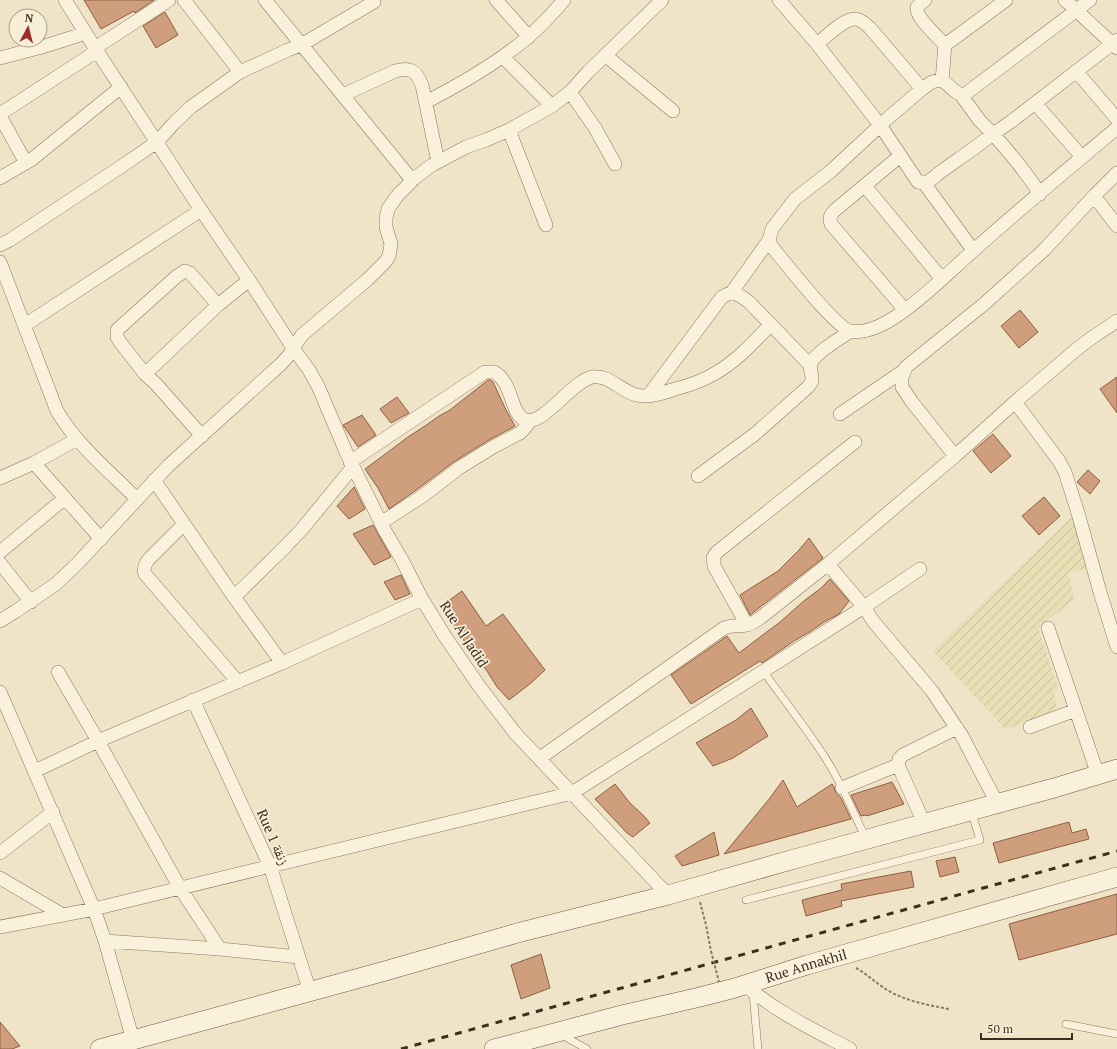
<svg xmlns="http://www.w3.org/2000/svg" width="1117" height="1049" viewBox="0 0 1117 1049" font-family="'PT Serif','Noto Naskh Arabic',serif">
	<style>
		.farmland { fill: url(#farmland-furrows) }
		.building { fill: #cf9f7d; stroke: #8d5f41 }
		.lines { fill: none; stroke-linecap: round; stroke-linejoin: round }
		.lane-casing { stroke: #8d765c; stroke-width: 8 }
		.street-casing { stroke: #8d765c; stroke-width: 14 }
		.secondary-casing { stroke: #6f573f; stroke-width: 20 }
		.path { stroke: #8d765c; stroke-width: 2; stroke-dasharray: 3 2; stroke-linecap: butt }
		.lane { stroke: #faf1dc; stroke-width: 7 }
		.street { stroke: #faf1dc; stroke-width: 13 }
		.secondary { stroke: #faf1dc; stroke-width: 19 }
		.rail { stroke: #3d2e20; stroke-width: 3; stroke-dasharray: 7 7; stroke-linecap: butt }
		.path-bridge { stroke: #8d765c; stroke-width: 2; stroke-dasharray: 3 2; stroke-linecap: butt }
		.labels { text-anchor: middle; stroke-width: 3.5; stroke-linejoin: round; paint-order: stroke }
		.street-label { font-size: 14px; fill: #3d2e20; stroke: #f7eed8 }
	</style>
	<defs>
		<pattern id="farmland-furrows" width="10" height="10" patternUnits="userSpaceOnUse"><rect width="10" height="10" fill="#e6deb5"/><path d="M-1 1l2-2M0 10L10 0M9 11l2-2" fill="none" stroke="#c6bf9b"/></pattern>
	</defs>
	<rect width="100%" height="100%" fill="#f0e4c8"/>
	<!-- farmland -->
	<path class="farmland" d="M1075 513 1089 568 1069 573 1074 599 1038 628 1058 687 1054 692 1057 709 1006 730 933 651Z"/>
	<!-- building -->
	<path class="building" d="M84 0H154L135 13 134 11 101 29Z
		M165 12 178 35 156 48 143 26Z
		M1020 310 1038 332 1019 348 1001 326Z
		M1117 377V413L1100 389Z
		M488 380H491L493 382 506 410 515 426 489 440 455 461 419 488 389 509 378 488 365 469 388 452 408 437 428 424 439 416 450 410Z
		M397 397 409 413 391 423 380 409Z
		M362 415 376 435 358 447 343 425Z
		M993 434 1011 456 991 473 973 451Z
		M1088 470 1100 481 1090 494 1077 482Z
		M354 487 365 509 349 519 337 506Z
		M1044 497 1060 516 1039 535 1022 516Z
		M373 525 391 557 374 565 353 534Z
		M809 538 823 558 750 615 740 595 778 571 799 550Z
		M401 575 410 594 395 600 384 582Z
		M830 579 849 601 839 614 824 622 811 631 794 641 762 663 760 661 691 704 671 675 727 636 739 653 780 622 805 600 820 589Z
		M462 591 486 626 503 614 545 670 531 683 509 700 497 687 487 671 475 656 440 607Z
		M751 708 768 736 733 758 713 766 696 743 736 720Z
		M783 780 797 807 832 784 834 787 835 791 841 798 851 819 724 854 770 798Z
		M892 782 904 804 867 816 866 815 861 816 851 795Z
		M615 784 630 803 644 816 650 823 633 837 627 833 595 799Z
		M1069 822 1072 833 1086 829 1089 839 999 863 993 843Z
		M714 832 719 855 682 866 675 856Z
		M955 857 959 872 940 877 936 861Z
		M911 871 914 887 841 901 842 906 806 916 802 900 842 890 841 884Z
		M1117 894V934L1019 960 1009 924Z
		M541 954 550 988 521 999 511 965Z
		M0 1022 20 1046 12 1049H0Z"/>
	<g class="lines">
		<!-- lane casing -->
		<g class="lane-casing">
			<path id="lane" d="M763 671C784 700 807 729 826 759 842 784 853 812 866 839
				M746 900 980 840 971 810
				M753 993 758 1049
				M1066 1024 1117 1034
				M562 1035 587 1049"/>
		</g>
		<!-- street casing -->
		<g class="street-casing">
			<path id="street" d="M65 0 95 48 201 210 251 283 293 348 309 370 318 386 346 452 385 531 402 560 422 599 444 635 479 686 515 733 668 895
				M184 0 240 72
				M265 0 412 180
				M496 0 529 37
				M779 0 817 44C826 37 844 18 856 19 861 20 866 24 870 28L922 89
				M925 0 917 7C915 17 938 37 945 45L942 81
				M1065 0 1117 48
				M817 44 880 125 918 182 924 183 973 250
				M945 45 1006 0
				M95 48 169 0
				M605 55 673 111
				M503 57 552 106
				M0 58 42 47 86 33
				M1076 71 1117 119
				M570 92 595 128 615 164
				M343 95 395 71C410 67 416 70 422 85L438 162
				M961 95 980 121 993 134 1012 121 1117 40
				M426 102C461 84 496 64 527 38 540 27 553 13 564 0
				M1035 103 1082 157
				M0 114 97 51
				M0 116 26 163
				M509 130 546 225
				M900 156 834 211C830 216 829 218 831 224L905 310
				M0 178 31 160 121 87
				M924 183C930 182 934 177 939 173 957 160 975 148 993 134 1010 153 1026 172 1040 194
				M865 186 942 279
				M1094 196 1117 226
				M769 240 770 244 776 252C788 266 837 329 851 331 868 334 887 323 901 313 927 295 950 271 974 250 1021 208 1069 168 1117 128
				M0 245 10 240 122 166 157 142 174 123 191 107 240 72 288 50 301 45 374 2
				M0 262 57 411C77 445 109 471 137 499
				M732 292 769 240 772 229 795 199 831 171 887 119 922 89 932 82 940 80C950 83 954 95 964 95L1090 0
				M25 325 201 210
				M145 374 120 342 117 337V330L177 276 185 271 190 273 218 305
				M648 396 722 297 732 292 742 297 749 302 810 365
				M1015 402 1059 461 1065 472 1078 513 1100 592 1117 647
				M840 414 903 371
				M202 436 156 384 145 374 218 305 249 280
				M955 456 912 402 902 387V377L906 367 984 304 1044 250 1094 196 1117 173
				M350 462 485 372H494C514 383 510 416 526 420 544 425 571 382 592 377 608 374 621 391 636 395 649 398 663 393 675 389 687 386 700 382 712 375 735 363 753 343 771 324
				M34 463 101 539
				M698 476 755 434 808 387C817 377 808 374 811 364 814 353 841 338 851 331
				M0 478 34 463 77 439
				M154 480 234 597 282 663
				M381 523 424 495 459 468 493 447 520 433 524 429 530 421
				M184 524 149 559C145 564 143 568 145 574L238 682
				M0 552 65 498
				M0 563 31 602
				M828 564 864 607 873 621 932 691 962 736 997 803
				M234 597 285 547 302 529 353 467
				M0 621 16 611 56 584 77 564 168 466 281 364 290 354 293 348 302 335 367 280 386 261 389 256 391 244 386 227V218L388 209 397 196 412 181V180L432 165 466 147 486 140 509 130 552 106 570 92 588 72 662 0
				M747 625 714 566 713 558 717 552 855 442
				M1048 628 1098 775
				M58 672 98 741 180 888 220 949
				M0 692 94 909 105 941 133 1040
				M193 700 270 866 310 992
				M1030 727 1076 710
				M540 758 724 628C734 624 738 627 747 625 753 623 759 619 764 615L828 564 955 456 1015 402 1077 349 1090 339 1117 321
				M35 771 98 741 282 663 422 599
				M842 788 898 765
				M924 823 898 765 899 759 903 755 957 728
				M0 853 53 812
				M0 878 63 915
				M0 927 94 909 572 793 864 607 920 569
				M105 941 220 949 299 957
				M745 985C776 1012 814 1030 850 1049"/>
		</g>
		<!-- secondary casing -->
		<g class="secondary-casing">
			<g id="secondary">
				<path d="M100 1049 385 971 521 932 668 895 798 858 1054 788 1117 769"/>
				<path id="s1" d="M494 1049 622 1015 700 997 735 988 807 965 1117 877"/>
			</g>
		</g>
		<!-- path -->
		<path class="path" d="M700 902 706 925 711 951
			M856 968C867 974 876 983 887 990 906 1001 927 1005 949 1009"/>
		<!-- lane -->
		<use href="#lane" class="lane"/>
		<!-- street -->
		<use href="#street" class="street"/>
		<!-- secondary -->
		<use href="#secondary" class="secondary"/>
		<!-- rail -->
		<path class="rail" d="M401 1049 1117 851"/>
		<!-- path-bridge -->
		<path class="path-bridge" d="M711 951 719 982"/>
	</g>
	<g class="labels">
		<!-- street labels -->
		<g class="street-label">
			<text transform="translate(464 634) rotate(57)" y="5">Rue Al Jadid</text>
			<text transform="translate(273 837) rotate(66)" y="5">Rue 1 زنقة</text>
			<text dy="5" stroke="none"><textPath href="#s1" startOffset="323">Rue Annakhil</textPath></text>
		</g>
	</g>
	<!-- north arrow -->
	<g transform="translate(28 28) rotate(7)"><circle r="19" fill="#f7eed8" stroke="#ada18e"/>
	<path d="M0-3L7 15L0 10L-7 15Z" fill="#9e2a2b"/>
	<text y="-6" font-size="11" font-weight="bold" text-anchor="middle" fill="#3d2e20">N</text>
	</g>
	<!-- scale -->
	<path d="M981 1033v6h91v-6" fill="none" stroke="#3d2e20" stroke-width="2"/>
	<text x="987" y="1033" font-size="12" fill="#3d2e20" stroke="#f7eed8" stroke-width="3" paint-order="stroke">50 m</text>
</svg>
